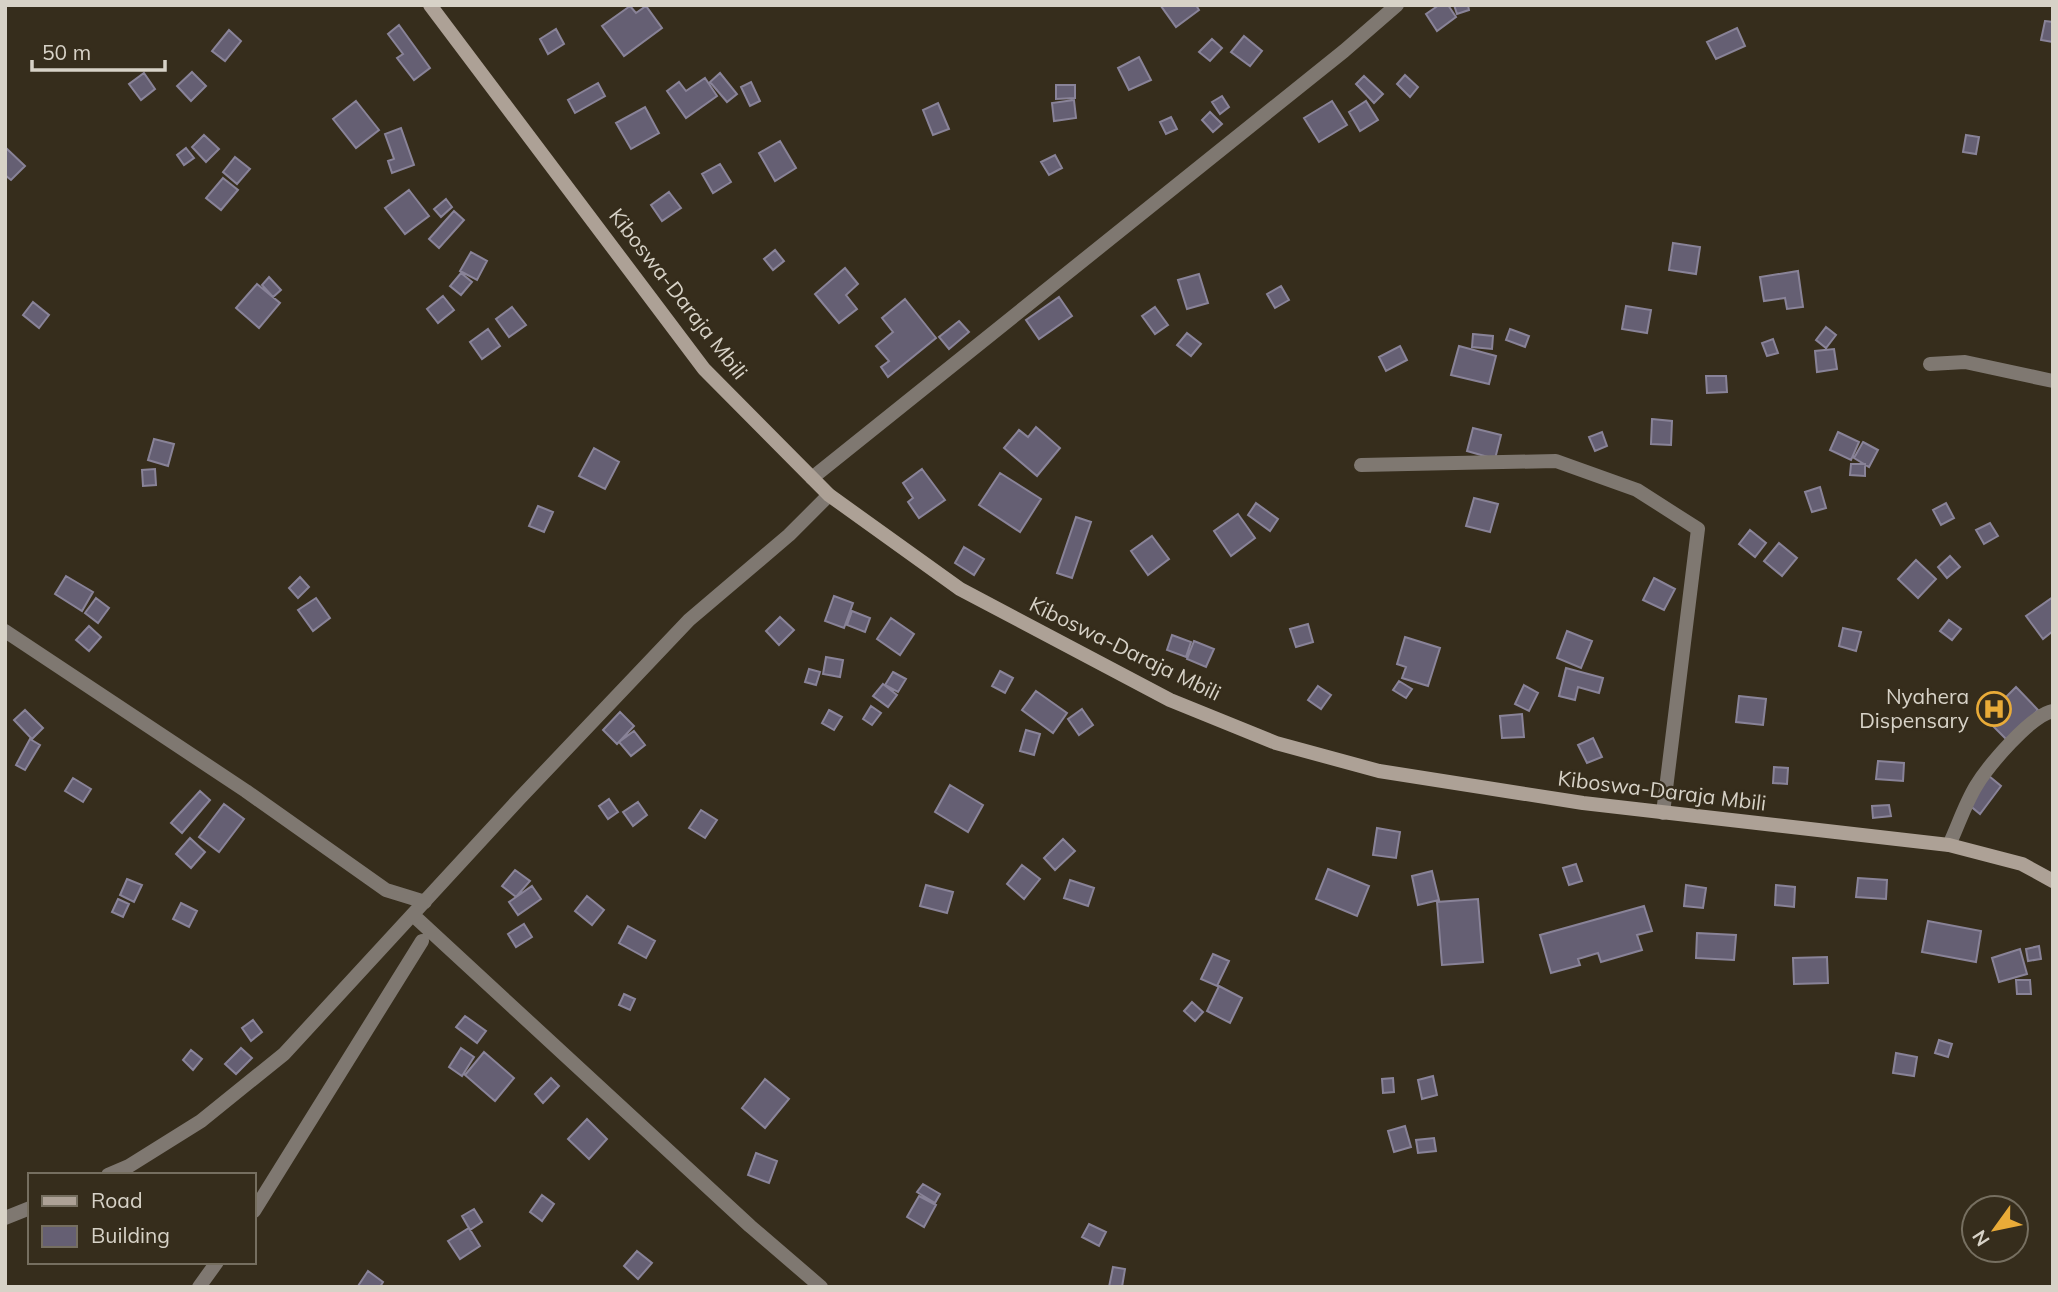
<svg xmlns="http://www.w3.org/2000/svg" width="2058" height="1292" viewBox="0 0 2058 1292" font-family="Mulish,sans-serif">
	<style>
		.building { fill: #655f73; stroke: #898398; stroke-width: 2 }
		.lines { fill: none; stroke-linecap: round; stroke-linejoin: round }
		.street { stroke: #7f7871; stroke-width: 14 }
		.secondary { stroke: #ada196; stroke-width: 14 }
		.labels { text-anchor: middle; stroke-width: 5; stroke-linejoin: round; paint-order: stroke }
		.street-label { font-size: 21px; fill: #d7d2c7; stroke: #362d1c }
		.poi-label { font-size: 21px; fill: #d7d2c7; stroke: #362d1c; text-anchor: end }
	</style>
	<rect width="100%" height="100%" fill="#362d1c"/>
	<!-- building -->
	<path class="building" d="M1163 5H1196L1199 10 1176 27 1161 6Z
		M1439 5H1448L1456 17 1437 31 1426 14Z
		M1454 5H1468L1469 10 1457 14Z
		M630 6 636 13 646 6 662 28 624 56 602 26Z
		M2045 21 2053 22V42L2041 40Z
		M399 25 430 68 414 80 397 58 403 54 388 34Z
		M1737 28 1745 46 1716 59 1707 42Z
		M556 29 564 44 548 54 540 39Z
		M229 30 241 41 225 61 212 51Z
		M1244 36 1262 51 1250 66 1231 52Z
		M1212 39 1222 48 1210 61 1199 52Z
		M1139 57 1151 80 1129 90 1118 68Z
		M192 72 206 86 191 101 177 86Z
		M144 73 155 89 141 100 129 84Z
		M720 73 737 94 727 102 710 82Z
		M1405 75 1418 87 1410 97 1397 84Z
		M1364 76 1383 94 1374 103 1356 84Z
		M705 78 717 96 686 118 667 91 679 82 686 91Z
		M751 82 760 101 750 106 741 87Z
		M598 83 605 96 575 113 568 100Z
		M1056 85H1075V98L1056 99Z
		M1222 96 1229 107 1220 114 1212 102Z
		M1074 100 1076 118 1054 121 1052 103Z
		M356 101 379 130 356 148 333 119Z
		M1332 101 1347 125 1319 142 1304 118Z
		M1366 101 1378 120 1360 131 1349 112Z
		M938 103 949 129 933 135 923 110Z
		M645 107 659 133 631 149 616 123Z
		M1210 112 1222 124 1213 132 1202 120Z
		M1171 117 1177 129 1166 134 1160 122Z
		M401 128 414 165 392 173 388 161 394 159 385 134Z
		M204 135 219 149 206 162 192 147Z
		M1966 135 1979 137 1976 154 1963 152Z
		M780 141 796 168 775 181 759 153Z
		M5 147 25 166 11 180 5 175Z
		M186 148 194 158 184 165 177 155Z
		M1055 155 1062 168 1049 175 1041 162Z
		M235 157 250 169 237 184 223 172Z
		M720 164 731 182 713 193 702 174Z
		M223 178 238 190 221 210 206 198Z
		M409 190 429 216 405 234 385 208Z
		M669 192 681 208 662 221 651 205Z
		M446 199 452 207 441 217 434 209Z
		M454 211 464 220 439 248 429 239Z
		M1673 243 1700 247 1696 274 1669 270Z
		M775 250 784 261 773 270 764 259Z
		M471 252 487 261 477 280 460 271Z
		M845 268 858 284 846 295 857 309 839 323 815 294Z
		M1798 271 1803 307 1787 309 1785 298 1764 301 1760 277Z
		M461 273 472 282 461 295 450 286Z
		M1199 274 1208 303 1187 309 1178 280Z
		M269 277 281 290 273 297 262 285Z
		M257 284 280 303 259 328 236 308Z
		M1281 286 1289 300 1275 308 1267 294Z
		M443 296 454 310 438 323 427 309Z
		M1059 297 1072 316 1039 339 1026 320Z
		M905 299 936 338 888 377 881 367 889 361 876 346 893 332 882 318Z
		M33 302 49 315 39 328 23 315Z
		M1626 306 1651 310 1647 333 1622 329Z
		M512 307 526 325 509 337 496 319Z
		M1155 307 1168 325 1155 334 1142 316Z
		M959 321 969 332 949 349 939 337Z
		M1826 327 1836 335 1826 348 1816 340Z
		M488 329 500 346 482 359 470 342Z
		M1510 329 1529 336 1525 347 1506 340Z
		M1187 333 1201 344 1191 356 1177 345Z
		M1473 334 1493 336 1492 349 1472 347Z
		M1773 339 1778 353 1767 356 1762 343Z
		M1400 346 1407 360 1386 371 1379 357Z
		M1459 346 1496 356 1489 384 1451 375Z
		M1834 349 1837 369 1817 372 1815 351Z
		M1706 376H1726L1727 392 1707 393Z
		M1652 419 1672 421 1671 445 1651 444Z
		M1036 427 1060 448 1037 476 1004 448 1019 430 1028 437Z
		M1473 428 1501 435 1495 459 1467 451Z
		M1602 432 1607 446 1595 451 1589 437Z
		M1838 432 1859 442 1851 460 1830 450Z
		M154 439 174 444 168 466 148 460Z
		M1863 442 1878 450 1869 467 1854 458Z
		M594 448 619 462 605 489 579 476Z
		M1851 464H1865V476L1850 475Z
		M155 469 156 485 143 486 142 470Z
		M922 469 945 500 919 518 908 502 913 498 903 483Z
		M1000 473 1041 499 1020 532 979 505Z
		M1820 487 1826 508 1812 512 1805 492Z
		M1474 498 1498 504 1490 532 1466 526Z
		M1256 503 1278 519 1270 531 1248 515Z
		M1946 503 1954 518 1941 525 1933 510Z
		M538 506 553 512 544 532 529 526Z
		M1238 514 1255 538 1231 556 1214 531Z
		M1076 517 1091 522 1072 578 1057 573Z
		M1990 523 1998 536 1984 544 1976 530Z
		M1750 530 1766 543 1755 557 1739 544Z
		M1152 536 1169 559 1148 575 1131 551Z
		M1779 543 1797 558 1782 576 1764 561Z
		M964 547 984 559 974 575 955 563Z
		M1950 556 1960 567 1947 578 1938 567Z
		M1916 560 1936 579 1918 598 1898 579Z
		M66 576 93 592 82 611 55 594Z
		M300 577 309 587 298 598 289 588Z
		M1654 578 1675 589 1664 610 1643 600Z
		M834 596 853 603 844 628 825 621Z
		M2053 597V631L2043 639 2026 616Z
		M96 598 109 608 98 623 85 613Z
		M316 598 330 618 313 631 298 610Z
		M852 611 870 618 865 632 847 625Z
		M780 617 794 630 779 645 766 631Z
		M891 618 914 634 900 655 877 639Z
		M1949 620 1961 629 1952 640 1940 631Z
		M1308 624 1313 642 1296 647 1290 629Z
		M89 626 101 637 89 651 76 640Z
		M1843 628 1861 632 1856 651 1839 646Z
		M1567 631 1592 641 1581 668 1557 658Z
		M1172 635 1191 642 1186 657 1167 650Z
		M1405 637 1440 648 1428 686 1402 678 1406 667 1397 664Z
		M1194 641 1214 649 1206 667 1187 659Z
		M826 657 843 660 840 677 823 674Z
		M1566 668 1603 678 1599 693 1578 687 1575 700 1559 696Z
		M809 669 820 672 816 685 805 682Z
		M1000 671 1013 678 1005 693 992 686Z
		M893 672 906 679 898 692 885 685Z
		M1399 681 1412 689 1406 698 1393 690Z
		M883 684 897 695 888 707 873 696Z
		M1524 685 1538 693 1529 711 1515 704Z
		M1318 686 1331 695 1321 709 1308 700Z
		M2016 687 2038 710 2008 741 1985 718Z
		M1036 691 1067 713 1053 733 1022 710Z
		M1739 696 1766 699 1763 725 1736 722Z
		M871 706 881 713 872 725 863 719Z
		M1082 709 1093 725 1079 735 1068 719Z
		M25 710 43 728 32 739 14 720Z
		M829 710 842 717 834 730 822 723Z
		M620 712 634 726 617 744 603 730Z
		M1522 714 1524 737 1502 738 1500 716Z
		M1026 730 1040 734 1034 755 1020 751Z
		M634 731 645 745 631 756 619 742Z
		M1593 738 1602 757 1587 763 1578 745Z
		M30 739 40 745 25 770 16 765Z
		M1878 761 1904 763 1903 781 1876 779Z
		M1774 767 1788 768 1787 784 1773 783Z
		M1989 776 2001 786 1980 814 1968 804Z
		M73 778 91 789 83 802 65 791Z
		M950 785 983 805 968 832 935 812Z
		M200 791 210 800 182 833 171 823Z
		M609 799 618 812 608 819 599 806Z
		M638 802 647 815 633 826 623 812Z
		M224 804 244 819 219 852 199 837Z
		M1889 805 1891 816 1873 818 1872 806Z
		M701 810 717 820 705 838 689 828Z
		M1377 828 1400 832 1396 858 1373 855Z
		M190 838 205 852 191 868 176 854Z
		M1063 839 1075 851 1055 870 1044 858Z
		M1576 864 1582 881 1569 885 1563 868Z
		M1022 865 1040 879 1024 899 1007 884Z
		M1328 869 1369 886 1357 916 1316 899Z
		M515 870 530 881 516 897 502 886Z
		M1432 871 1439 900 1418 905 1412 876Z
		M1858 878 1887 880 1886 899 1856 897Z
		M127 879 142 885 134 902 120 895Z
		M1070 880 1094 888 1088 906 1064 898Z
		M926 885 953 892 947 913 920 906Z
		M1686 885 1706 888 1703 908 1684 906Z
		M1776 885 1795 887 1794 907 1775 905Z
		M532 886 541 899 518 915 509 902Z
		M587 896 604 910 592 925 575 911Z
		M118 899 129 904 123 917 112 912Z
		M1478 899 1483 962 1442 965 1437 902Z
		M181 903 197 911 189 927 173 919Z
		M1644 906 1652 931 1637 935 1642 950 1601 962 1598 953 1578 959 1580 965 1551 973 1540 935Z
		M1928 921 1981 931 1976 962 1922 952Z
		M524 924 532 937 516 947 508 934Z
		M628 926 655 941 646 958 619 943Z
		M1697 933 1736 935 1734 960 1696 958Z
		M2039 946 2041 959 2028 961 2026 949Z
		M2020 949 2027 974 1999 982 1992 958Z
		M1213 954 1229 961 1217 986 1201 979Z
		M1827 957 1828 983 1794 984 1793 958Z
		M2016 980H2030L2031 994H2017Z
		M1219 986 1242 998 1230 1023 1207 1011Z
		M624 994 635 999 630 1010 619 1005Z
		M1192 1002 1203 1012 1195 1021 1184 1011Z
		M465 1016 486 1031 477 1043 456 1027Z
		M253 1020 262 1032 251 1041 242 1028Z
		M1939 1040 1952 1044 1948 1057 1935 1053Z
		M241 1048 252 1058 236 1074 225 1064Z
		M461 1048 474 1057 462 1076 449 1067Z
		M191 1050 202 1059 193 1070 183 1060Z
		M484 1052 514 1078 495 1101 465 1075Z
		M1896 1053 1917 1057 1914 1076 1893 1073Z
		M1433 1076 1437 1095 1422 1099 1418 1080Z
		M551 1078 559 1086 543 1103 535 1094Z
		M1393 1078 1394 1092 1383 1093 1382 1079Z
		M765 1079 789 1099 765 1128 742 1108Z
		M587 1119 607 1139 589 1159 568 1139Z
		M1405 1126 1411 1147 1394 1152 1388 1131Z
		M1434 1138 1436 1151 1418 1153 1416 1140Z
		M756 1153 777 1161 769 1183 748 1175Z
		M923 1184 940 1194 935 1203 917 1192Z
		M542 1195 554 1204 542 1221 530 1212Z
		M919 1196 936 1205 924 1227 907 1217Z
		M474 1209 482 1222 470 1230 462 1216Z
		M1089 1224 1106 1232 1099 1246 1082 1237Z
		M469 1228 480 1246 460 1259 448 1241Z
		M637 1251 652 1263 638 1279 624 1266Z
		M1113 1267 1125 1269 1122 1287H1109Z
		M368 1271 383 1282 380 1287 358 1286Z"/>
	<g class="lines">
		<!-- street -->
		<path class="street" d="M1930 364 1965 362 2053 381
			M1361 465 1556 461 1637 490 1698 529 1663 813
			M812 478 1344 51 1397 5
			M5 631 246 791 386 890 425 902
			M1949 845C1958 826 1965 804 1976 786 1988 766 2031 715 2053 711
			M413 915 750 1226 821 1287
			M108 1175 129 1166 201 1121 284 1054 519 799 689 620 789 535 829 495
			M254 1211 422 941
			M5 1218 30 1208
			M199 1287 217 1262"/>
		<!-- secondary -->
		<path class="secondary" d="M430 5 704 369 829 495 960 589 1170 700 1276 743 1379 771 1583 803 1949 845 2022 864 2053 881"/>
	</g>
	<!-- icons -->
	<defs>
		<g id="hospital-ring" transform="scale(1.75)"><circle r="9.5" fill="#362d1c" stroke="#e9ab38" stroke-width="1.5"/><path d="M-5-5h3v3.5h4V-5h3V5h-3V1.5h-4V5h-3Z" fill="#e9ab38"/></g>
	</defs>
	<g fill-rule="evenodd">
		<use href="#hospital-ring" x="1994" y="709"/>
	</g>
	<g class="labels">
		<!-- street labels -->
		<g class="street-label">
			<text transform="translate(678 294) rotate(52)" y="7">Kiboswa-Daraja Mbili</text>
			<text transform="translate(1125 649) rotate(26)" y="7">Kiboswa-Daraja Mbili</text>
			<text transform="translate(1662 791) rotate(7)" y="7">Kiboswa-Daraja Mbili</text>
		</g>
		<!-- poi labels -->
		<g class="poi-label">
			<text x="1969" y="704">Nyahera<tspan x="1969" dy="24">Dispensary</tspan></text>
		</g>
	</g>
	<!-- border -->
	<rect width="2058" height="1292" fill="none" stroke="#d7d2c7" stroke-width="14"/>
	<!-- legend -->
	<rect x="28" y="1173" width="228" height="91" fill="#362d1c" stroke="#766f60" stroke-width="2"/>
	<rect x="42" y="1196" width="35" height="10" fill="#ada196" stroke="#766f60" stroke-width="2"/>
	<text x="91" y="1208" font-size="21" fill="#d7d2c7">Road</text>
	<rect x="42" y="1226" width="35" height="21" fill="#655f73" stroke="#766f60" stroke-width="2"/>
	<text x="91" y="1243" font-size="21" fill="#d7d2c7">Building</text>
	<!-- north arrow -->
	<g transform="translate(1995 1229) rotate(237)"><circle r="33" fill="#362d1c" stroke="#766f60" stroke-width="2"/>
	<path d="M0-5L12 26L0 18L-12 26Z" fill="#e9ab38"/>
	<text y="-10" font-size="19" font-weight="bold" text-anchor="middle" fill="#d7d2c7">N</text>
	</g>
	<!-- scale -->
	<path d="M32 60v10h133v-10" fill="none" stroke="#d7d2c7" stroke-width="3.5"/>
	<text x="42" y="60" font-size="21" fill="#d7d2c7" stroke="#362d1c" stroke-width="5" paint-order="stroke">50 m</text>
</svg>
